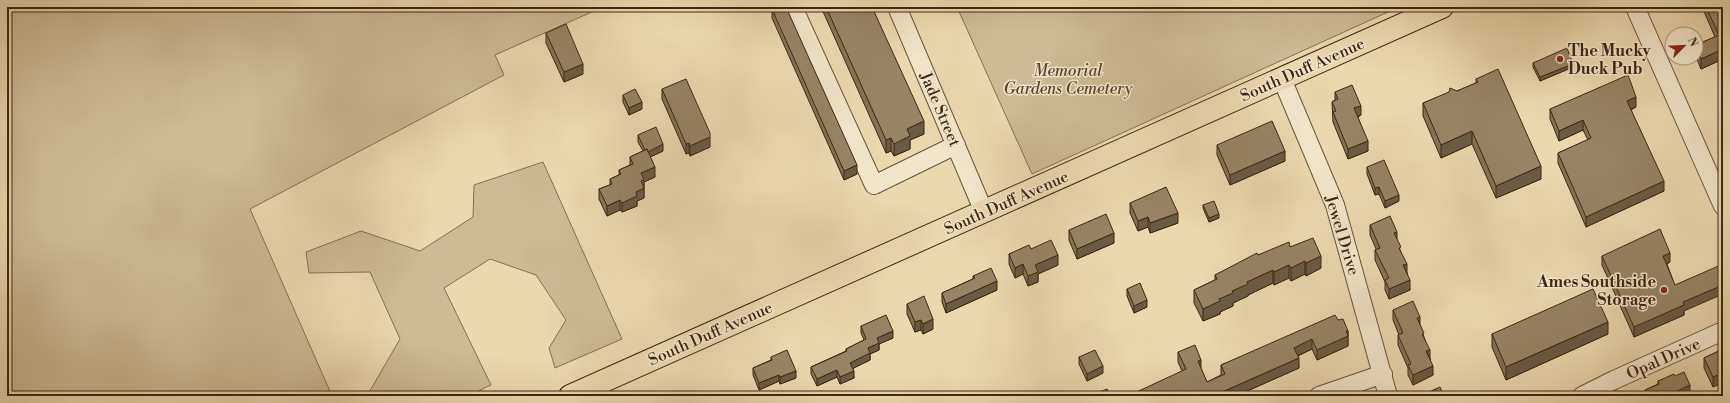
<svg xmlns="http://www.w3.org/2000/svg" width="1730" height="403" viewBox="0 0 1730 403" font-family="'Libre Bodoni',serif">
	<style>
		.green { fill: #ccbb93; stroke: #847252 }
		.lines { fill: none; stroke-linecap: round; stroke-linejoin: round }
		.minor-casing { stroke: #685439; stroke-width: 20 }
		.major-casing { stroke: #3c2812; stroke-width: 24 }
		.minor { stroke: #f1e6ca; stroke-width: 18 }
		.major { stroke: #ead9ad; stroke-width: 22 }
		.wall { fill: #817255; stroke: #3c2812 }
		.shaded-wall { fill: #695c45; stroke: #3c2812 }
		.building { fill: #968463; stroke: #3c2812 }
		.poi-dot { fill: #8f2418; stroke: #f1e6ca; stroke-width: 1.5 }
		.labels { text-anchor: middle; stroke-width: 3; stroke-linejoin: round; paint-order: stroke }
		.poi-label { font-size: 16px; font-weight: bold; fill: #3c2812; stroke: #f1e6ca; text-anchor: start }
		.street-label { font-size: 16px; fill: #3c2812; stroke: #f1e6ca }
		.park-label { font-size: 16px; font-style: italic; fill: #59452c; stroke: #f1e6ca }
	</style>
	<rect width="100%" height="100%" fill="#ead9ad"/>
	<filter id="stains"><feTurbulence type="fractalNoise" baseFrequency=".005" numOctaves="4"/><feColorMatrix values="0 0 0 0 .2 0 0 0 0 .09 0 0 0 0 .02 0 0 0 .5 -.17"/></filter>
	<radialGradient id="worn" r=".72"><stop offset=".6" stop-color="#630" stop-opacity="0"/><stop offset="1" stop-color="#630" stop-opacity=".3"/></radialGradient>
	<!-- green -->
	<path class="green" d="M7 7H603L495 55 504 75 250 209 332 396H7Z
		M957 7H1344L1345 10 1351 7H1399L1032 174Z
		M543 162 622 339 555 368 549 348 566 320 536 275 490 259 444 288 491 385 468 396H367L400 339 370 272 309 273 306 252 361 231 420 251 473 217 474 185Z"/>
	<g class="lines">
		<!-- minor casing -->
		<g class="minor-casing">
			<path id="minor" d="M793 7 874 185 956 145
				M897 7 984 212
				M1635 7 1723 206
				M1282 79 1335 205 1388 396
				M1319 396 1383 374
				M1582 396 1614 380 1723 331"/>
		</g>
		<!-- major casing -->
		<g class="major-casing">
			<path id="major" d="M570 396 1442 7"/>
		</g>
		<!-- minor -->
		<use href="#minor" class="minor"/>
		<!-- major -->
		<use href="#major" class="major"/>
	</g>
	<!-- wall -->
	<path class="wall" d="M821 7H872L924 134 910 140V149L894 156 891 151 886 153Z
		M1702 7H1723V59L1701 69 1696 57V45L1715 37Z
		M772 9 857 174 844 180 772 18Z
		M546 33 583 74 564 82 546 43Z
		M1533 63 1573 67 1540 81 1533 67Z
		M1476 79 1541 179 1496 198 1472 144 1441 158 1423 116V103L1457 91 1476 83Z
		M662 89 710 147 690 156 689 153 686 154 662 99Z
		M1335 92 1361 115 1358 117 1368 151 1348 159 1333 122 1332 102 1335 100Z
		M623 95 642 109 629 115 623 102Z
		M1636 107 1631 110 1664 191 1586 227 1558 163V153L1588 140 1583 130 1559 141 1550 119V109Z
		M638 135 663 151 650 157 655 177 644 182V198L637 201V206L622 212 620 210 607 216 599 199V189L610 185V179L619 175V170L630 165V157L643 151 638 142Z
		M1217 145 1285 161 1230 185 1217 155Z
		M1367 167 1399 201 1385 208 1379 194 1375 195 1367 174Z
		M1130 203 1178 223 1150 233 1148 227 1138 231 1130 213Z
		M1203 205 1219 218 1209 222 1203 208Z
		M1370 225 1397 240 1407 273 1410 290 1389 299 1385 290V282L1375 260V250L1376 249 1370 235Z
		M1069 230 1114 243 1077 259 1069 240Z
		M1290 247 1321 268 1306 276 1305 274 1291 281 1289 278 1274 285 1273 283 1248 295V296L1233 303V306L1220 312V314L1203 321 1194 303V290L1215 280V275L1258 255Z
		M1031 249 1058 265 1038 274V282L1028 286 1023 274 1015 278 1009 264V254Z
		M1602 256 1670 262 1667 264 1684 311V315L1634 337 1602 265Z
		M973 276 997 290 946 313 942 302V293L973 279Z
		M1127 289 1147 307 1134 313 1127 296Z
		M907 304 933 329 923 334 921 330 915 332 907 314Z
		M1393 310 1420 325 1424 337 1430 359 1433 375 1413 385 1408 375V368L1398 345V335H1399L1393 320Z
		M1338 320 1348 331V346L1317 360 1312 349 1298 356 1299 368 1236 396 1182 371 1178 362V352L1201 369 1207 382 1221 375V365Z
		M861 326 893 338 879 344V350L870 354V360L853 368 854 378 840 384 837 377 817 386 811 374V367L846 351V349L864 340 861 333Z
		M1492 334H1608L1506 380 1492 347Z
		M1723 349 1713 387 1704 368V358Z
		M771 357 796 378 780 384 779 381 759 390 753 375V368L771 360Z
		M1079 357 1103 373 1087 381 1079 364Z
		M1675 376 1690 394 1686 396H1645V390L1658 384V381Z"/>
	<!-- shaded-wall -->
	<path class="shaded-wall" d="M1723 49V59L1701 69V59Z
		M583 64V74L564 82V72Z
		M1573 64V67L1540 81V77Z
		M1636 97V107L1627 111V101Z
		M642 102V109L629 115V108Z
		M1361 106V115L1354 118V108Z
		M1583 120V130L1559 141V131Z
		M924 121V134L910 140V149L894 156V144L907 129Z
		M1472 131V144L1441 158V145Z
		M710 137V147L690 156V146Z
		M891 138V151L886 153V140Z
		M1368 141V151L1348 159V149Z
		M689 143V153L686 154V144Z
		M663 144V151L646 159V152Z
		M1285 151V161L1230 185V175Z
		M857 165V174L844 180V171Z
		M1541 166V179L1496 198V186Z
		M655 167V177L644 182V198L637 201V206L622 212V203L636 192 641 173Z
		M1664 181V191L1586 227V217Z
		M1379 187V194L1375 195V188Z
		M1399 195V201L1385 208V201Z
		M620 200V210L607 216V206Z
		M1178 213V223L1150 233V223Z
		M1219 214V218L1209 222V218Z
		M1148 217V227L1138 231V221Z
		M1397 232V242L1394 233Z
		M1114 233V243L1077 259V249Z
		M1670 253V262L1663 265V256Z
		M1058 255V265L1038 274V282L1028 286V276L1035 265Z
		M1321 256V268L1306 276V263Z
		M1305 261V274L1291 281V268Z
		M1023 264V274L1015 278V268Z
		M1407 264V274L1403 265Z
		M1289 265V278L1274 285V272Z
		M1273 270V283L1248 295V296L1233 303V306L1220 312V314L1203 321V309L1247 282Z
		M1410 280V290L1389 299V289Z
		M997 281V290L946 313V304Z
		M1723 285V294L1684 311V315L1634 337V327L1683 302Z
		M1147 300V307L1134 313V306Z
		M1420 317V327L1417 318Z
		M933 319V329L923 334V324Z
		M921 320V330L915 332V322Z
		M1608 322V334L1506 380V367Z
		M893 331V338L879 344V350L870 354V360L850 370V363L868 348 877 338Z
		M1346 331H1348V346L1317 360V350Z
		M1312 339V349L1294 357V348Z
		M1430 350V360L1426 351Z
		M1299 358V368L1236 396H1213Z
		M1201 360V370L1198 361Z
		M1103 366V373L1087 381V374Z
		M1433 366V375L1413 385V375Z
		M837 370V377L817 386V379Z
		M796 371V378L780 384V377Z
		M854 371V378L840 384V377Z
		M1723 373V383L1713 387V377Z
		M779 375V381L759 390V383Z
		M1690 385V394L1686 396H1667Z"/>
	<!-- building -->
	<path class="building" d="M775 7H786L857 165 844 171 772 9Z
		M826 7H872L924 121 907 129 910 136 894 144 891 138 886 140Z
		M1706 7H1723V49L1701 59 1696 48V45L1719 35Z
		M566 24 583 64 564 72 546 33Z
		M1567 48 1573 64 1540 77 1533 63Z
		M1498 69 1541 166 1496 186 1472 131 1441 145 1423 103 1449 92 1450 88 1457 91 1478 82 1476 79Z
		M1628 75 1636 97 1627 101 1664 181 1586 217 1558 153 1591 138 1583 120 1559 131 1550 109Z
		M686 79 710 133V137L690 146 689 143 686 144 662 89Z
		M1352 85 1361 106 1354 108 1368 141 1348 149 1333 112 1336 111 1332 102 1338 99 1335 92Z
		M635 89 642 102 629 108 623 95Z
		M1272 121 1285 151 1230 175 1217 145Z
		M656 127 663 144 648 152 647 149 645 150 638 135Z
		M647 149 655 167 641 173 644 180 641 181 644 188 636 192 637 196 622 203 620 200 607 206 599 189 612 184 610 179 621 174 619 170 633 164 630 157Z
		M1384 160 1399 195 1385 201 1379 187 1375 188 1367 167Z
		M1166 187 1178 213 1150 223 1148 217 1138 221 1130 203Z
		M1214 201 1219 214 1209 218 1203 205Z
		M1106 214 1114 233 1077 249 1069 230Z
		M1390 216 1397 232 1394 233 1401 247 1399 248 1407 264 1403 265 1410 280 1389 289 1385 280 1389 278 1375 250 1380 248 1370 225Z
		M1660 229 1670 253 1663 256 1675 285 1723 264V285L1683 302 1684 305 1634 327 1602 256Z
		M1313 238 1321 256 1306 263 1305 261 1291 268 1289 265 1274 272 1273 270 1247 282 1248 284 1232 291 1233 293 1219 299 1220 301 1203 309 1194 290 1217 279 1215 275 1257 253 1258 255 1289 242 1290 247Z
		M1051 240 1058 255 1035 265 1038 272 1028 276 1023 264 1015 268 1009 254 1029 245 1031 249Z
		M991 268 997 281 946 304 942 293 975 278 973 276Z
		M1140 283 1147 300 1134 306 1127 289Z
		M1593 289 1608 322 1506 367 1492 334Z
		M924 296 933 319 923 324 921 320 915 322 907 304Z
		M1413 301 1420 317 1417 318 1424 333 1422 334 1430 350 1426 351 1433 366 1413 375 1408 365 1411 364 1398 335 1403 333 1393 310Z
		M886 315 893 331 877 338 879 343 868 348 870 353 850 363 854 371 840 377 837 370 817 379 811 367 847 351 846 349 866 339 861 326Z
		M1335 315 1338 320 1343 319 1348 331H1346L1348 336 1317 350 1312 339 1294 348 1299 358 1213 396H1128L1186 369 1178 352 1195 345 1201 360 1198 361 1207 382 1225 374 1221 365Z
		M1723 349V373L1713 377 1704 358Z
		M787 350 796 371 780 377 779 375 759 383 753 368 772 360 771 357Z
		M1095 350 1103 366 1087 374 1079 357Z
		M1684 372 1690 385 1667 396H1647L1645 390 1659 384 1658 381 1674 374 1675 376Z
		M1440 387 1444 396H1420Z
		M1107 389 1110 395 1113 393 1115 396H1096L1095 394Z"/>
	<!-- markers -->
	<g class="poi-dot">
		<circle cx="1560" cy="59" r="4"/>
		<circle cx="1664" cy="290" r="4"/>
	</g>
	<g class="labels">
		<!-- poi labels -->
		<g class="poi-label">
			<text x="1568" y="56">The Mucky<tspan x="1568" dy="18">Duck Pub</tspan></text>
			<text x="1656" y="287" text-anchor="end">Ames Southside<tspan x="1656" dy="18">Storage</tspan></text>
		</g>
		<!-- street labels -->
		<g class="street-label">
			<text transform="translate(1302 69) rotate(-24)" y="6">South Duff Avenue</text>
			<text transform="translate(941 109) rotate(67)" y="6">Jade Street</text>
			<text transform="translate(1006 202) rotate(-24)" y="6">South Duff Avenue</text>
			<text transform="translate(1343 235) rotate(73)" y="6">Jewel Drive</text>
			<text transform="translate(710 333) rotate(-24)" y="6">South Duff Avenue</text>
			<text transform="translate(1663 358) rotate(-24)" y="6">Opal Drive</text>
		</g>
		<!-- park labels -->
		<g class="park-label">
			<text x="1068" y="76">Memorial<tspan x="1068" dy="18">Gardens Cemetery</tspan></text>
		</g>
	</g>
	<!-- margin -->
	<rect width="1730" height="403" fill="none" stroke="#ead9ad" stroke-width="24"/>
	<rect x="8" y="8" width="1714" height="387" fill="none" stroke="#3c2812" stroke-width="2"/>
	<rect x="12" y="12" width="1706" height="379" fill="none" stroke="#3c2812"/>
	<!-- north arrow -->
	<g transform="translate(1684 46) rotate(66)"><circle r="19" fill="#f1e6ca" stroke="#a99a80"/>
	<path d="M0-3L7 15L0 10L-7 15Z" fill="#8f2418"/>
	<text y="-6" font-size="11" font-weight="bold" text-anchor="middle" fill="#3c2812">N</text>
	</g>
	<rect width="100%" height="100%" filter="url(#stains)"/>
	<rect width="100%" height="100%" fill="url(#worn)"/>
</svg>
